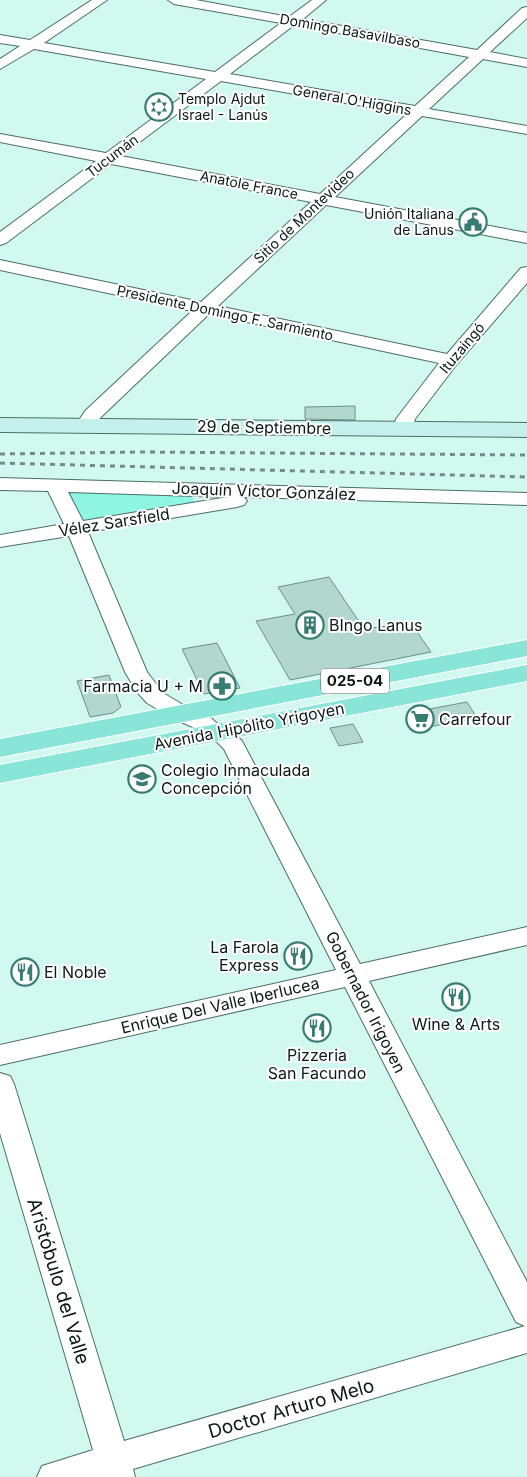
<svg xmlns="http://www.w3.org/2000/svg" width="527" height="1477" viewBox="0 0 527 1477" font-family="Inter,sans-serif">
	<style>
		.green { fill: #8ef6e3 }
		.building { fill: #b1d7cf; stroke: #6c9089 }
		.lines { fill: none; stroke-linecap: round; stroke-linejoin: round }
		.street-casing { stroke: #4b6e67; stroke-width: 2 }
		.secondary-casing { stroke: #4b6e67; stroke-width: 2 }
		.primary-casing { stroke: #fff; stroke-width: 2 }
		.street { fill: #fff; fill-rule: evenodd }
		.secondary { fill: #c4f2eb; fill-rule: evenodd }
		.primary { fill: #89e5d7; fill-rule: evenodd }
		.rail { stroke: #728d88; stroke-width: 3; stroke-dasharray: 5 5; stroke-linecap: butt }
		.labels { text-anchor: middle; stroke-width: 4; stroke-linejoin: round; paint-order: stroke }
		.far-street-label { font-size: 14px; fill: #0b1917; stroke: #fff }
		.far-poi-label { font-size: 14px; fill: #0b1917; stroke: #fff; text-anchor: start }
		.shield { fill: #fff; stroke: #545e5d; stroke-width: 1 }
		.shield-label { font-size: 15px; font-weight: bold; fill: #0b1917 }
		.street-label { font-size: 16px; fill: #0b1917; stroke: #fff }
		.poi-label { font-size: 16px; fill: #0b1917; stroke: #fff; text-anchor: start }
		.near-street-label { font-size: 19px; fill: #0b1917; stroke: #fff }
	</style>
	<rect width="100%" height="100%" fill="#d2f9f0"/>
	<!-- green -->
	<path class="green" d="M66 490 190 492 195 502 79 521Z"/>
	<!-- building -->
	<path class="building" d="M355 406V420L305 419V407Z
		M329 577 364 629 411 623 431 652 290 680 256 621 295 614 278 587Z
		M217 643 240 688 204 694 182 649Z
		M109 675 121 707 113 713 90 717 77 681Z
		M467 702 477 718 428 727 419 711Z
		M353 724 363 742 339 746 330 728Z"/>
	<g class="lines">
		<!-- street casing -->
		<g class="street-casing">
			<path id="street" d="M92 0H107L44 43 215 72 281 23 174 4 168 0H196L289 17 312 0H326L303 19 477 50 522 8 527 7V18L490 52 527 59V67L483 59 429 109 527 126V134L422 116 335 197 527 233V243L326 205 218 306 447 354 521 268 527 267V283L457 364 415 419 411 432 404 434 397 432 394 428 396 419 439 363 209 314 100 418 93 429 86 431 79 429 76 425 85 411 192 311 0 270V260L201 302 311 202 111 164 6 243 0 245V232L96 161 0 142V134L106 153 206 79 34 49 0 69V59L20 46 0 43V35L30 40ZM294 25 469 57 415 106 230 74ZM221 81 407 114 320 194 121 156Z
				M0 478 527 493V505L244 497 247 501 244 505 237 507 88 532 147 672 163 693 190 709 211 718 222 728 233 732 242 741 360 964 527 927V945L369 981 527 1282V1353L133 1469 135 1477H37L42 1466 93 1450 0 1133V1073L10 1076 14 1084 124 1441 525 1326 516 1322 345 987 0 1065V1045L336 970 224 749 217 742 206 738 195 728 174 719 147 703 137 692 125 672 69 536 0 547V535L64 524 48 491 0 490ZM68 492 228 497 83 521Z"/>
		</g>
		<!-- secondary casing -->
		<g class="secondary-casing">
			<path id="secondary" d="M0 418 527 423V437L0 432Z"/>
		</g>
		<!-- primary casing -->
		<g class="primary-casing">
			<path id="primary" d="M527 640V656L0 757V739Z
				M527 665V681L0 783V765Z"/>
		</g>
		<!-- street -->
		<use href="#street" class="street"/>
		<!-- secondary -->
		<use href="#secondary" class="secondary"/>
		<!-- primary -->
		<use href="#primary" class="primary"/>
		<!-- rail -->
		<path class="rail" d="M0 454 141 452 527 455
			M0 463 527 477"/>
	</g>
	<!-- icons -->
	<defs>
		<g id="synagogue-ring" transform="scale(1.4375)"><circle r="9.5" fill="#fff" stroke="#377c70" stroke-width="1.5"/><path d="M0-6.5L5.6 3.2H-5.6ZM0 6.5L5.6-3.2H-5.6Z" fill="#377c70"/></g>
		<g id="civic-ring" transform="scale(1.4375)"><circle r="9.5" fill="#fff" stroke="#377c70" stroke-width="1.5"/><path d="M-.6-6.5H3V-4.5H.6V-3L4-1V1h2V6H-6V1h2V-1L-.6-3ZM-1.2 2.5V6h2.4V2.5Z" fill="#377c70"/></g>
		<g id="building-ring" transform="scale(1.4375)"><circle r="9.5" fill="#fff" stroke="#377c70" stroke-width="1.5"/><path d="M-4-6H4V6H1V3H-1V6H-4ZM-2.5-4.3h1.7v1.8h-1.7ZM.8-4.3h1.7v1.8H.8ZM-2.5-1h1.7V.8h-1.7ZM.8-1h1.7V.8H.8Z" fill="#377c70"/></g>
		<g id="pharmacy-ring" transform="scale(1.4375)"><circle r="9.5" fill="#fff" stroke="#377c70" stroke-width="1.5"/><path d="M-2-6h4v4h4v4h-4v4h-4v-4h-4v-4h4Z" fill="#377c70"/></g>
		<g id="supermarket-ring" transform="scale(1.4375)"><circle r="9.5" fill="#fff" stroke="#377c70" stroke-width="1.5"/><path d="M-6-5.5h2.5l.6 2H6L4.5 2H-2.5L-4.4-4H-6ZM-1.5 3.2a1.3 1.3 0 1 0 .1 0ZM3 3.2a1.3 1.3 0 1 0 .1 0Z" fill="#377c70"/></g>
		<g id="school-ring" transform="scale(1.4375)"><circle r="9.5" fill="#fff" stroke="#377c70" stroke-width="1.5"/><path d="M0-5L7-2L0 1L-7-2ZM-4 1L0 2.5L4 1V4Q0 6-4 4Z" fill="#377c70"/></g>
		<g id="restaurant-ring" transform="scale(1.4375)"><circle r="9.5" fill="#fff" stroke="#377c70" stroke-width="1.5"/><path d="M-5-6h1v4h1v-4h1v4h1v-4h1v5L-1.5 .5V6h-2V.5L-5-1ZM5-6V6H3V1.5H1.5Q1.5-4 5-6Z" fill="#377c70"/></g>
	</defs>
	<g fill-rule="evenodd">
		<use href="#synagogue-ring" x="159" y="107"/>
		<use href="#civic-ring" x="473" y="222"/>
		<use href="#building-ring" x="310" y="625"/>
		<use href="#pharmacy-ring" x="222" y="686"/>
		<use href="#supermarket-ring" x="420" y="719"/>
		<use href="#school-ring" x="142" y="779"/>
		<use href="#restaurant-ring" x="298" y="956"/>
		<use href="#restaurant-ring" x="25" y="972"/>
		<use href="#restaurant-ring" x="456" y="997"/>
		<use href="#restaurant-ring" x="317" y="1028"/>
	</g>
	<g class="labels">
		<!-- far-street labels -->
		<g class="far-street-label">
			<text transform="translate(350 31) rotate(10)" y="5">Domingo Basavilbaso</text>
			<text transform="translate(352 100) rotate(10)" y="5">General O'Higgins</text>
			<text transform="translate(112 156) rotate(-37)" y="5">Tucumán</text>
			<text transform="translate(249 185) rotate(11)" y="5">Anatole France</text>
			<text transform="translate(304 216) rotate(-43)" y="5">Sitio de Montevideo</text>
			<text transform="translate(225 313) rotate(12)" y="5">Presidente Domingo F. Sarmiento</text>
			<text transform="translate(462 348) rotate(-50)" y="5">Ituzaingó</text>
		</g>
		<!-- far-poi labels -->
		<g class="far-poi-label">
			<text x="178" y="104">Templo Ajdut<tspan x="178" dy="16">Israel - Lanús</tspan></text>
			<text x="454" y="219" text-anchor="end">Unión Italiana<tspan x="454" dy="16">de Lanus</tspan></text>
		</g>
		<!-- shield labels -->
		<rect class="shield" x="321" y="668.5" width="68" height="25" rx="4"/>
		<g class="shield-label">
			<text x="355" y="686">025-04</text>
		</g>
		<!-- street labels -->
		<g class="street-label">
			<text transform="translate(264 427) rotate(1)" y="6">29 de Septiembre</text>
			<text transform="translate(264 491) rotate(2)" y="6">Joaquín Víctor González</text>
			<text transform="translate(114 522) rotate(-9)" y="6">Vélez Sarsfield</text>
			<text transform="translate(249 726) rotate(-11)" y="6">Avenida Hipólito Yrigoyen</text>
			<text transform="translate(366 1002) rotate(63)" y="6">Gobernador Irigoyen</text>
			<text transform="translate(220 1005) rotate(-13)" y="6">Enrique Del Valle Iberlucea</text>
		</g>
		<!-- poi labels -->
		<g class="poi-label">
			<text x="329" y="631">BIngo Lanus</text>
			<text x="203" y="692" text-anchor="end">Farmacia U + M</text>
			<text x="439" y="725">Carrefour</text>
			<text x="161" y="776">Colegio Inmaculada<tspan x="161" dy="18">Concepción</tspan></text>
			<text x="279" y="953" text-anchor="end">La Farola<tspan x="279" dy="18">Express</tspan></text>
			<text x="44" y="978">El Noble</text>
			<text x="456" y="1030" text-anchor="middle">Wine &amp; Arts</text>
			<text x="317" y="1061" text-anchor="middle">Pizzeria<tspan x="317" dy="18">San Facundo</tspan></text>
		</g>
		<!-- near-street labels -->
		<g class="near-street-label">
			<text transform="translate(59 1281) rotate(73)" y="7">Aristóbulo del Valle</text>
			<text transform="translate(291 1408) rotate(-16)" y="7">Doctor Arturo Melo</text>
		</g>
	</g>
</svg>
